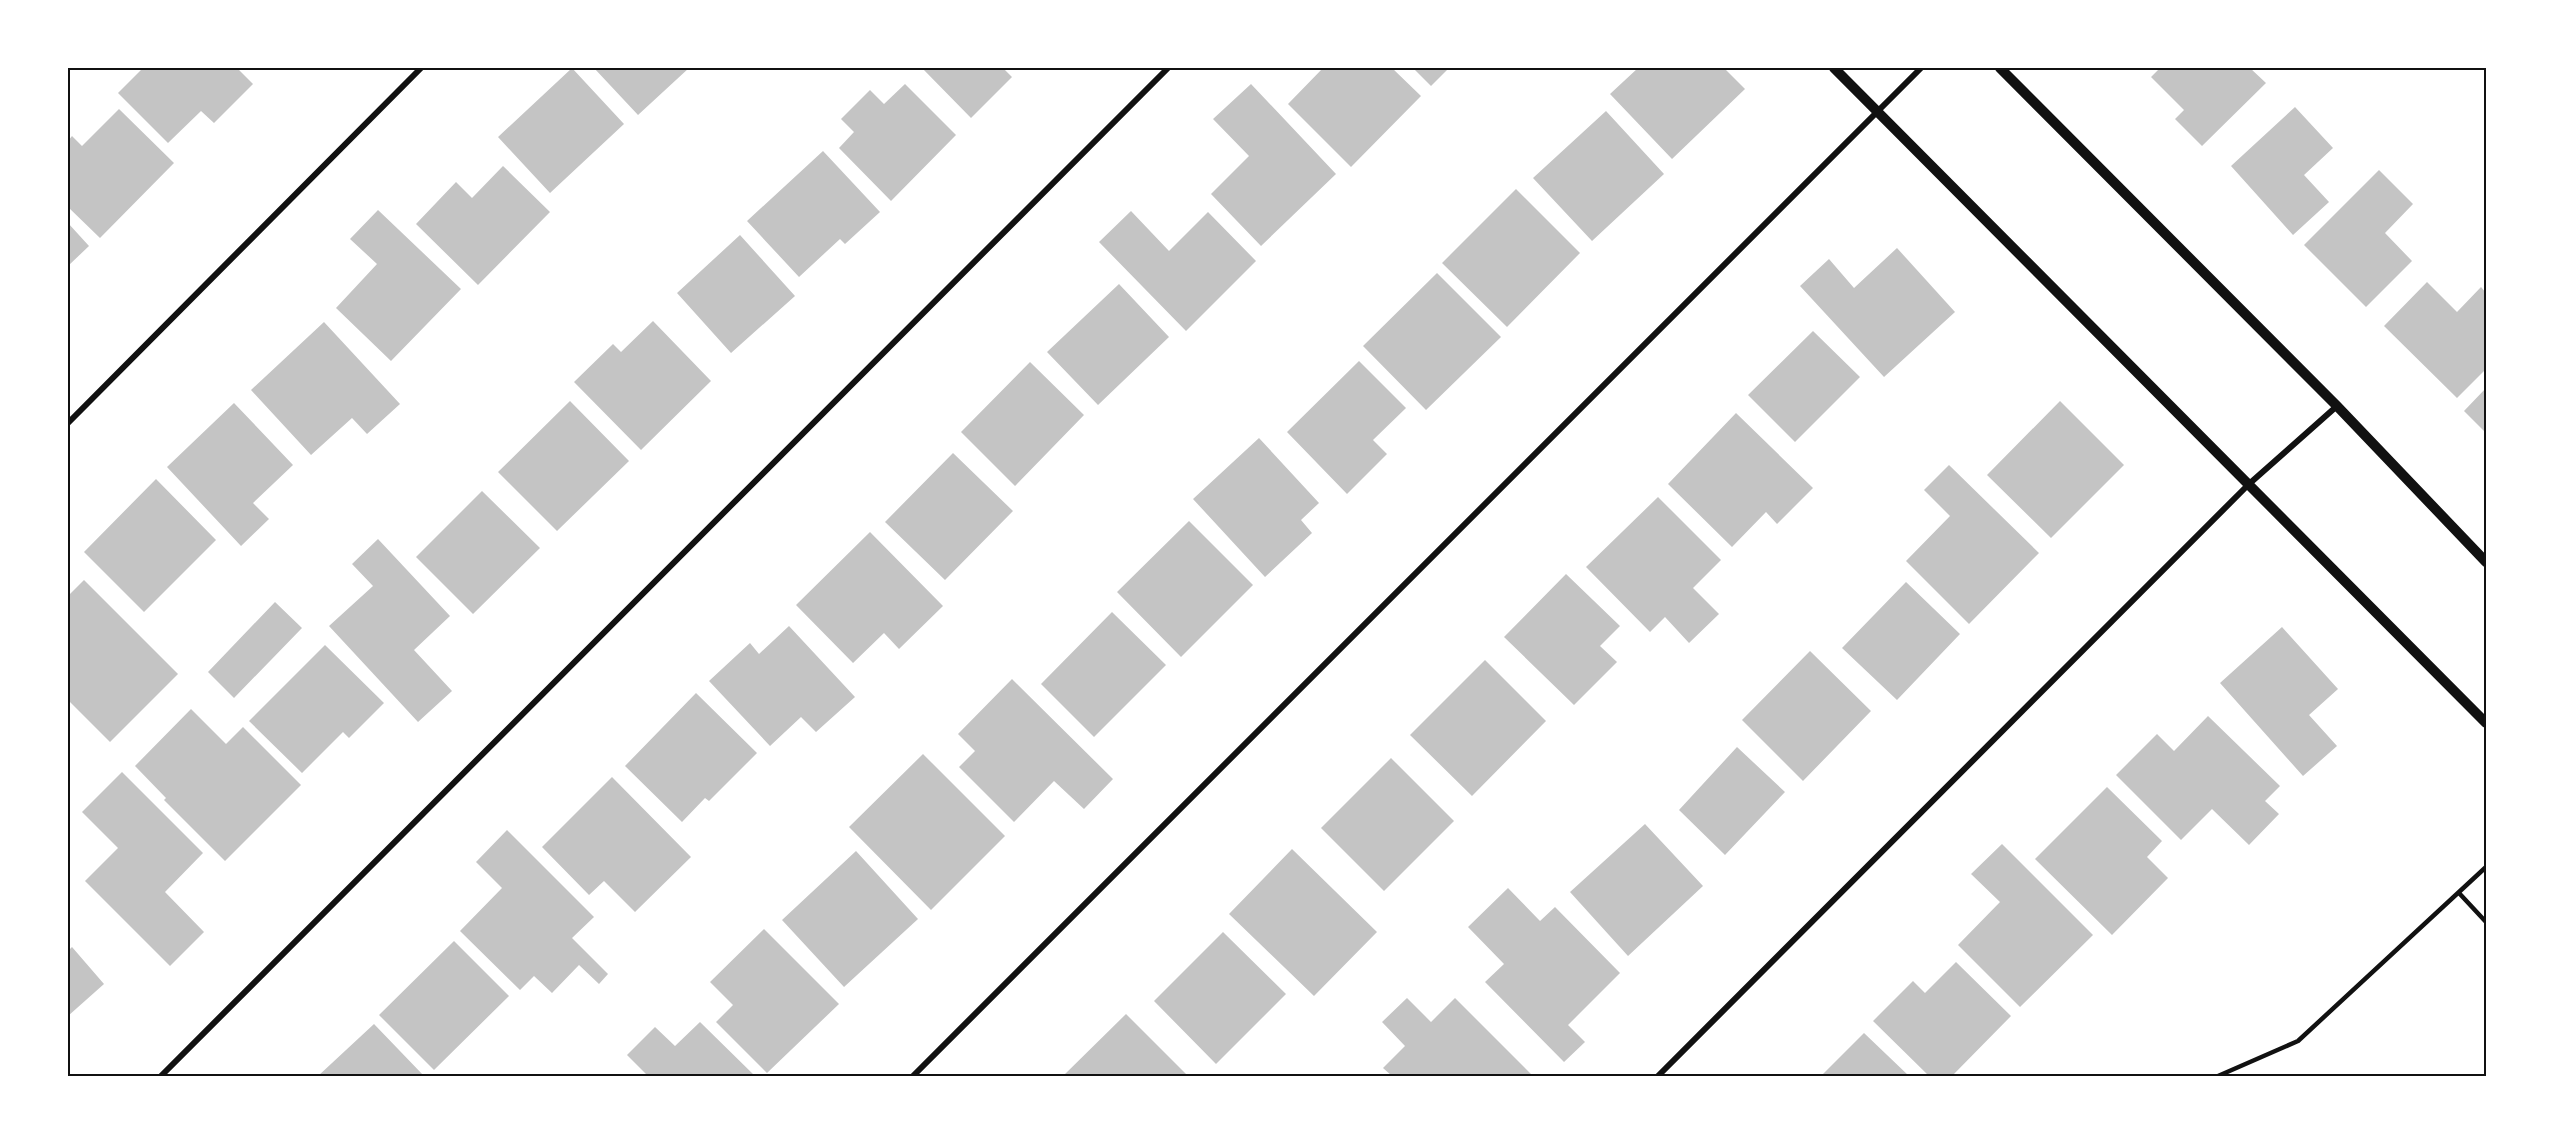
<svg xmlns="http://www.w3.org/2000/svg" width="2554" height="1144" viewBox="0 0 2554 1144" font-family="'Fira Sans',sans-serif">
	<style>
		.building { fill: #c4c4c4 }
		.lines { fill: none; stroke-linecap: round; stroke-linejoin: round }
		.service { stroke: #111; stroke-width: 4.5 }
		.minor { stroke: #111; stroke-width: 6 }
		.tertiary { stroke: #111; stroke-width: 10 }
		.neatline { fill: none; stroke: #111; stroke-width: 2 }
	</style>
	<rect width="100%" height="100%" fill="#fff"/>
	<!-- building -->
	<path class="building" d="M143 68H237L253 84 214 123 201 111 168 143 118 93Z
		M572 68 624 124 550 193 498 137Z
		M594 68H689L638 115Z
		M922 68H1003L1012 77 971 118Z
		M1323 68H1392L1421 96 1351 167 1288 104Z
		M1413 68H1449L1431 86Z
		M1638 68H1724L1745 89 1672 159 1610 94Z
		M2160 68H2250L2266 83 2202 146 2175 119 2184 110 2151 77Z
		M905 84 956 135 891 201 839 148 854 132 841 119 870 90 884 104Z
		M1251 84 1336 174 1261 246 1211 194 1249 156 1213 119Z
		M2295 107 2333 148 2304 175 2329 202 2293 235 2231 166Z
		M119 109 174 163 100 238 68 207V141L72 136 82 146Z
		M1606 111 1664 174 1592 241 1533 178Z
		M823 151 880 212 845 244 840 239 799 277 747 221Z
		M503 166 550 212 478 285 416 224 456 182 472 198Z
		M2379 170 2413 204 2385 233 2412 261 2366 307 2304 245Z
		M1516 189 1580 253 1507 327 1442 263Z
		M378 210 461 289 391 361 336 308 377 264 350 239Z
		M1131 211 1169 251 1208 212 1256 261 1186 331 1099 242Z
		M68 223 89 246 68 266Z
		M740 235 795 296 731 353 677 293Z
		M1897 248 1955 312 1884 377 1800 286 1829 259 1854 288Z
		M1437 273 1501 337 1426 410 1363 346Z
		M2427 282 2457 312 2481 287 2486 293V369L2457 398 2384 326Z
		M1119 284 1169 337 1098 405 1047 352Z
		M653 321 711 381 641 450 574 382 613 344 621 352Z
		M324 322 400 404 367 434 352 418 311 455 251 390Z
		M1813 331 1860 377 1795 442 1748 395Z
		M1359 361 1406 408 1373 440 1387 454 1347 494 1287 432Z
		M1030 362 1084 415 1015 486 961 432Z
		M2486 388V433L2464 411Z
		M570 401 629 461 557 531 498 472Z
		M2060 401 2124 465 2051 538 1987 475Z
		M234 403 293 465 253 503 269 519 241 546 167 467Z
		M1736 413 1813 488 1777 524 1766 512 1732 547 1668 484Z
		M1259 438 1319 503 1301 520 1312 533 1265 577 1193 499Z
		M953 453 1013 511 945 580 885 522Z
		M1949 465 2039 553 1969 624 1906 561 1950 516 1924 490Z
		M156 479 216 540 144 612 84 552Z
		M482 491 540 548 473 614 416 557Z
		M1658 497 1721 560 1693 588 1719 614 1689 643 1665 617 1650 632 1586 567Z
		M1189 521 1253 585 1181 657 1117 592Z
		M870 532 943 606 899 649 884 633 853 663 796 605Z
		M378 539 450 616 414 650 452 691 418 722 329 626 373 586 352 564Z
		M1566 574 1620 626 1600 646 1617 662 1574 705 1504 637Z
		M84 580 178 674 110 742 68 700V596Z
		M1906 582 1960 634 1897 700 1842 648Z
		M275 602 302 628 234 698 208 672Z
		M1112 612 1166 665 1094 737 1041 684Z
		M789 626 855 697 816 732 801 717 770 746 709 681 750 643 759 654Z
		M2282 627 2338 689 2309 715 2337 746 2303 776 2220 683Z
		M325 645 384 703 349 738 343 732 302 773 249 721Z
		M1810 651 1871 711 1803 781 1742 720Z
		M1485 660 1546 721 1472 796 1410 735Z
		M1012 679 1113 779 1084 809 1054 781 1014 822 959 767 975 751 958 734Z
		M696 693 757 753 709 801 705 798 682 822 625 766Z
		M191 709 226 744 243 727 301 785 225 861 164 800 166 798 135 766Z
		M2208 716 2280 786 2265 801 2279 814 2249 845 2212 809 2181 840 2116 775 2157 734 2174 751Z
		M1737 747 1785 792 1725 855 1679 810Z
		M923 754 1005 836 931 910 849 827Z
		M1391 758 1454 821 1384 891 1321 828Z
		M122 772 203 853 165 892 204 932 170 966 85 881 118 848 82 812Z
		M612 777 691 857 635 912 604 881 589 895 542 847Z
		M2107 787 2162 841 2147 857 2168 878 2112 935 2035 859Z
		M1645 824 1703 886 1628 956 1570 892Z
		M507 830 594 917 572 938 608 974 599 984 579 965 552 993 534 976 520 990 460 931 502 888 476 862Z
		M2002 844 2093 935 2020 1007 1958 945 2000 902 1971 874Z
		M1292 849 1377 932 1314 996 1229 914Z
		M856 851 918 919 844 987 782 920Z
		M1508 888 1540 921 1555 907 1620 973 1568 1025 1585 1042 1564 1062 1485 982 1504 964 1468 927Z
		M764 929 839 1004 767 1073 716 1022 733 1005 710 982Z
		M1223 932 1286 994 1216 1064 1154 1001Z
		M454 941 509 996 434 1070 379 1015Z
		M72 947 104 984 68 1016V951Z
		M1956 962 2011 1016 1952 1076H1929L1873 1021 1913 981 1925 993Z
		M1407 998 1431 1022 1455 998 1533 1076H1392L1383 1068 1405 1046 1382 1022Z
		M1126 1014 1188 1076H1063Z
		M700 1022 755 1076H644L646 1074 627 1055 655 1027 675 1046Z
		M374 1024 424 1076H318Z
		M1864 1033 1909 1076H1821Z"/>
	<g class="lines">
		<!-- service -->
		<path class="service" d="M2459 893 2486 922
			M2218 1076 2298 1041 2486 867"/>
		<!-- minor -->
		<path class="minor" d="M68 423 421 68
			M161 1076 1168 68
			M913 1076 1921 68
			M1658 1076 2249 484 2337 406"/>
		<!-- tertiary -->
		<path class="tertiary" d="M1834 68 2486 723
			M2000 68 2337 406 2486 562"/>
	</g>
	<!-- border -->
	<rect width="2554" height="1144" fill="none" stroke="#ffffff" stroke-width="138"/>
	<rect x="69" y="69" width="2416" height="1006" class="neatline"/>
</svg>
